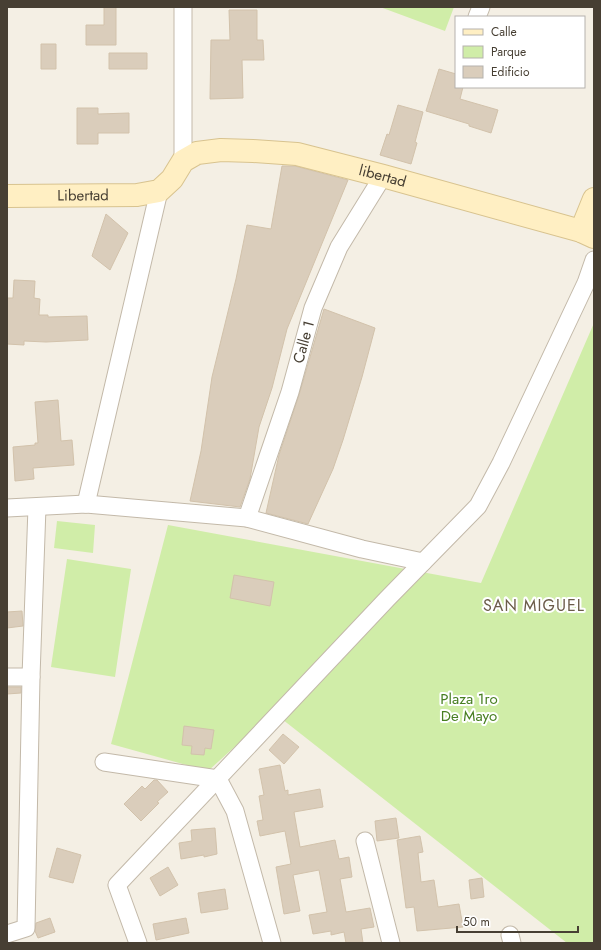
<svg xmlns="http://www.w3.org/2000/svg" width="601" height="950" viewBox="0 0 601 950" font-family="Jost,sans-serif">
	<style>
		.green { fill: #d0eda8 }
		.building { fill: #dacdbb; stroke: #d2c2ab }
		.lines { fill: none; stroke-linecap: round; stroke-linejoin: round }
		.street-casing { stroke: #c3b9a9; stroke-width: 19 }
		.secondary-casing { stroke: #d8c38f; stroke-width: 24 }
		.street { stroke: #fff; stroke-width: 17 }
		.secondary { stroke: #ffefc3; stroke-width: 22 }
		.labels { text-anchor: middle; stroke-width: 4; stroke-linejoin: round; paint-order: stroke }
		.street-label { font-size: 15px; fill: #473f33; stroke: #fff }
		.park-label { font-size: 15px; fill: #477e21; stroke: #fff }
		.neighbourhood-label { font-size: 16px; letter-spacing: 1px; fill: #6b5c49; stroke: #fff }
	</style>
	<rect width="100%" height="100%" fill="#f4efe4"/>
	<!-- green -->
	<path class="green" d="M380 7H454L445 31Z
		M594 323V943H567L273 712 208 771 111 744 168 525 481 583Z
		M57 521 95 525 93 553 54 548Z
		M67 559 131 569 115 677 51 667Z"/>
	<!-- building -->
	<path class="building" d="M104 7H116V45H86V25H104Z
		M229 10H257V40H263L264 60H242L243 98 210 99 211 40H230Z
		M41 44H56V69H41Z
		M109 53H147V69H109Z
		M439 69 456 74V87H463L460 99 498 110 491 133 469 126V124L426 111Z
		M398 105 423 112 415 142 417 143 411 164 380 155 387 134 389 135Z
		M77 108H98V114L129 113V133H98V144H77Z
		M282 166H295L348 180 287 329 272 388 259 427 250 479 240 507 190 501 201 451 212 377 236 279 247 225 271 229Z
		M106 214 128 233 110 270 92 256Z
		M14 280 35 281 34 298 40 299 39 315H48V317L87 316 88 340 46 342 24 341V345L7 344V298H13Z
		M324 309 375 328 362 377 343 440 333 469 308 524 266 513 279 455 299 395Z
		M58 400 61 441 72 440 74 465 33 468 34 479 15 481 13 447 35 445V443H38L35 402Z
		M234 575 274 582 270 606 230 598Z
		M22 611 23 626 7 628V612Z
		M7 687H21V693L7 694Z
		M184 726 214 730 211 749 205 748 204 755 191 754 192 746 182 745Z
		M283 734 299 747 284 764 269 750Z
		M280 765 285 791 288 790V795L320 789 323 807 294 812 300 847 335 840 339 859 349 857 352 877 340 879 346 912 370 908 374 927 361 929 363 943H346L344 932 331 935V931L313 934 309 915 327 912 319 870 293 875 300 911 284 914 276 867 291 864 285 831 260 836 257 821 263 820 259 796 264 795 259 769Z
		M154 780H157L168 792 157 802 159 803 141 821 124 804 142 786 145 789Z
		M396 818 399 838 377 841 375 821Z
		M215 828 217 854 204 857V855L181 859 179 843 192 841 191 830Z
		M420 836 423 852 418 853 421 882 434 880 438 907 459 904 463 927 417 931 414 907 406 908 397 840Z
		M57 848 81 855 73 883 49 877Z
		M168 867 178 885 160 896 150 878Z
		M482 878 484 897 471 899 469 880Z
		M225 889 228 909 201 913 198 893Z
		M50 918 55 932 38 938 35 931 36 923Z
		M186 918 189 933 156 940 153 924Z"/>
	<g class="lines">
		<!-- street casing -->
		<g class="street-casing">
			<g id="street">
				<path d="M477 17 481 7"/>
				<path d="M183 161V7"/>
				<path d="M86 504 159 191"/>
				<path d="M7 508 86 504 247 518 362 549 423 562"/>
				<path id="s1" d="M247 518 290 392 313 308 339 247 383 176"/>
				<path d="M7 677H31"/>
				<path d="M104 762 218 779 235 811 272 943"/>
				<path d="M365 841 391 943"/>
				<path d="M7 934 26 928 31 677 37 507"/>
				<path d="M510 935 512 943"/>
				<path d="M138 943 117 885 387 599 478 506 501 463 586 283 594 260"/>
			</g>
		</g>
		<!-- secondary casing -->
		<g class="secondary-casing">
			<g id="secondary">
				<path id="s2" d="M7 196 137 195 159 191 172 179 183 161 197 153 221 150 253 151 297 154 383 176 581 231 594 237"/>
				<path d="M581 231 594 199"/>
			</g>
		</g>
		<!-- street -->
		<use href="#street" class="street"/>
		<!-- secondary -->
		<use href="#secondary" class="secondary"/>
	</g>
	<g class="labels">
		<!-- street labels -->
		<g class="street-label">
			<text dy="5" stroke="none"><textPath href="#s2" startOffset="396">libertad</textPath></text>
			<text dy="5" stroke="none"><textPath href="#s2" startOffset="76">Libertad</textPath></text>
			<text dy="5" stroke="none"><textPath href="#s1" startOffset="185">Calle 1</textPath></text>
		</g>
		<!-- park labels -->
		<g class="park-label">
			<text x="469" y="704">Plaza 1ro<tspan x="469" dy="17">De Mayo</tspan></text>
		</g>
		<!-- neighbourhood labels -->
		<g class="neighbourhood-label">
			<text x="534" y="611">SAN MIGUEL</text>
		</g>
	</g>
	<!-- border -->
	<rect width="601" height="950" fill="none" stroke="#473f33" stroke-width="16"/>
	<!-- legend -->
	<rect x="455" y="16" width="130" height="72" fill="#ffffff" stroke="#b5b2ad"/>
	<rect x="463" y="29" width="20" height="6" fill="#ffefc3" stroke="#b5b2ad"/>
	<text x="491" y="36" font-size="12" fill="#473f33">Calle</text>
	<rect x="463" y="46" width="20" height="12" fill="#d0eda8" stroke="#b5b2ad"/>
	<text x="491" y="56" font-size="12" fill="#473f33">Parque</text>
	<rect x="463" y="66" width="20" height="12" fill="#dacdbb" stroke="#b5b2ad"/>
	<text x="491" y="76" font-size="12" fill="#473f33">Edificio</text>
	<!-- scale -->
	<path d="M457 926v6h121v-6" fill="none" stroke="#473f33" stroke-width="2"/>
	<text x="463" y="926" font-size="12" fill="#473f33" stroke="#ffffff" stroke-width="3" paint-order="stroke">50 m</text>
</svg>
